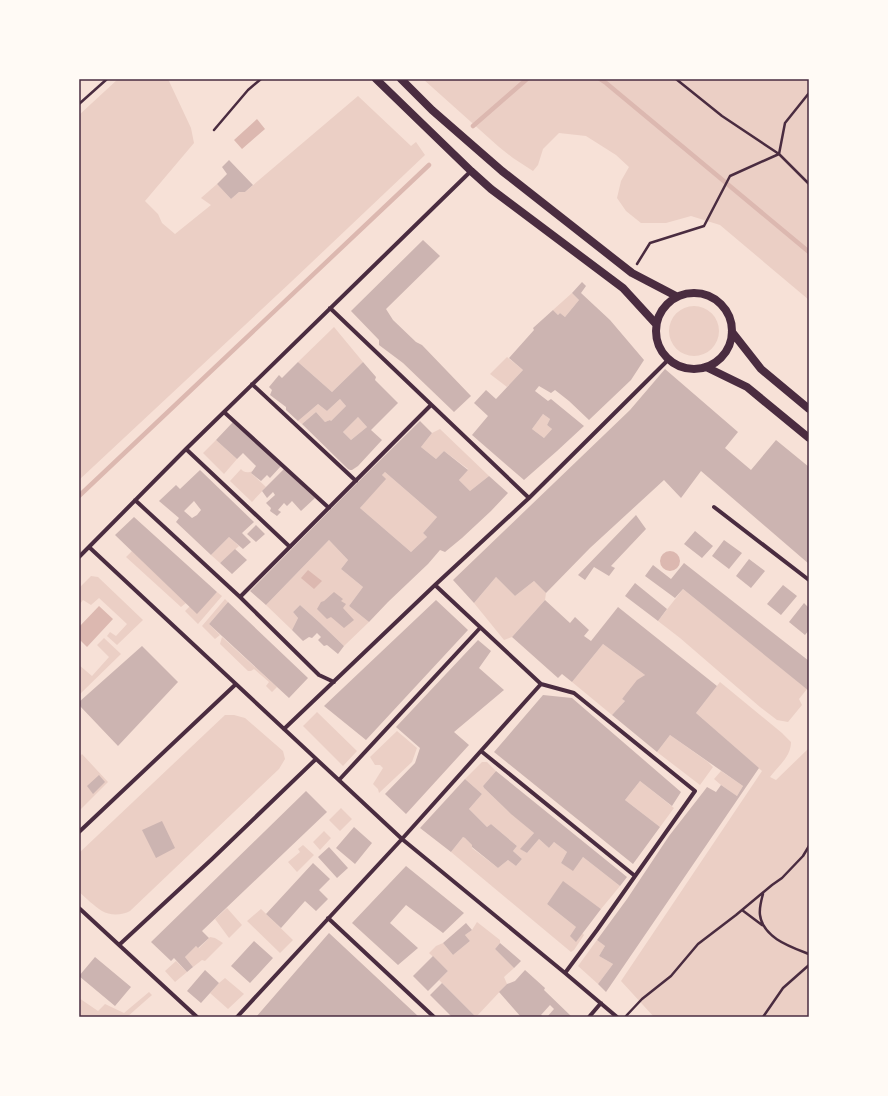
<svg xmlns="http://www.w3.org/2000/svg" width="888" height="1096" viewBox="0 0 888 1096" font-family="'PT Sans Narrow',sans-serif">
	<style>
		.green { fill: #ebcfc5 }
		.water { fill: #dcb8b0 }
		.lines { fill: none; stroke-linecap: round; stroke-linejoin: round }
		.stream { stroke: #dcb8b0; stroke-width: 4.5 }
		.building { fill: #ccb4b1; fill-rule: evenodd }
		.path { stroke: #4a2c40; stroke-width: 2.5 }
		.minor { stroke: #4a2c40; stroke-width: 4 }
		.secondary { stroke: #4a2c40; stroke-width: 8 }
		.neatline { fill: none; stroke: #4a2c40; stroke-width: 1.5 }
	</style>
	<rect width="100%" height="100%" fill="#f7e1d7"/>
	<!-- green -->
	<path class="green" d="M118 79H168L191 128 194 143 145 201 158 214 162 223 175 234 211 205 201 198 217 184 231 199 239 192H245L358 96 411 146 416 142 425 155 291 282 79 480V115Z
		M423 79H809V300L720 225 691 216 666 223H641L626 211 617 198 621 181 629 167 616 155 586 136 559 133 543 149 538 165 533 171 513 158 499 147Z
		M572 293 579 300 565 317 560 313 558 315 553 310Z
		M669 331a25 25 0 1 1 50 0a25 25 0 1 1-50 0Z
		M334 327 363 362 332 392 298 362Z
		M507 357 523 370 507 387 490 374Z
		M340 399 346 406 331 421 330 420 325 422 316 412 302 424 298 421 318 404 327 411Z
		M543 414 550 419 547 425 552 429 544 438 532 429Z
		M358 417 367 427 351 440 343 432Z
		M440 429 489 476 470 491 459 480 468 469 444 451 436 459 421 447 432 433Z
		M216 440 237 459 224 474 203 453Z
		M241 469C244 473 248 473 253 471L251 473 266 487 252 502 230 481Z
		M385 472 437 517 423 533 427 537 411 552 360 508 385 479 382 475Z
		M229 537 239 546 220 563 211 555Z
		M329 540 348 560 341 569 363 587 349 606 369 622 344 646 319 622 300 605 293 612 298 618 292 630 266 605Z
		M132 551 186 603 181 607 126 557Z
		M91 576 98 577 143 620 117 645 107 636 110 632 116 636 127 624 99 598 91 605 83 600 79 605V588Z
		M496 577 515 596 534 581 546 593 545 600 512 637 504 640 474 603Z
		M683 589 807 689 799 699 802 705 788 722 777 720 760 707 680 638 658 621Z
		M217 592 222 596 198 624 185 611 190 606 197 613Z
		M225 599 228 602 209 624 220 635 215 639 202 626Z
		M222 637 277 687 272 692 266 686 269 682 254 669 251 671H248L220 644Z
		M104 638 121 654 79 695V665L92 676 109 657 97 645Z
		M603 644 645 675 622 699 625 701 612 715 572 682Z
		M720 682 782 733 791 742C791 757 778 766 770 777L776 780 809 748V1017H654L621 981 762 771 696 713Z
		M317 712 357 751 343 766 303 726Z
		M225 715H234L245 718 283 751 285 759 279 769 130 911C123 915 110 916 102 911 94 906 86 898 79 892V853Z
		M397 731 417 748 412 762 379 793 378 789 373 784 383 768 380 765H375L370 757Z
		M670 735 708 762 713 767 700 785 657 752Z
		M82 754 108 782 79 811V757Z
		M482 762H487L496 771 483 786 484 788 507 810 534 833 521 849 527 853 539 839 549 848 554 842 567 852 561 863 573 870 583 857 620 886 601 909 563 882 547 904 576 927 584 935 574 950 571 952 451 852 463 837 465 838 472 845V848L498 868 508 860 516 866 522 859 513 851 517 846 491 824 487 827 469 809 482 794 465 779Z
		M721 771 743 786 737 796 721 785 714 779Z
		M640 781 674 808 660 827 625 800Z
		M341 808 352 819 340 831 329 820Z
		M324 831 331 838 320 850 313 842Z
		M303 845 314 855 297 872 288 862 300 852 298 849Z
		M227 908 242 925 229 938 215 919Z
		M261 909 293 940 280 953 247 921Z
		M477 922 500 940V943L495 949 514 968 504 977 507 984 476 1017 439 980 448 971 429 953 436 946 443 943 453 955 470 941 465 935 472 930Z
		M210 937 215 938 223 943 205 961 202 960 193 967 185 957 196 946 199 948Z
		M597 940 605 946 599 956 613 964 598 984 578 966Z
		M176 961 187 972 175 982 165 971Z
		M225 978 244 994 228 1009 210 993 219 983Z
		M149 992 152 995 127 1017H79V998L98 1011 105 1004 124 1013Z"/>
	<!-- water -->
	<path class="water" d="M257 119 265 129 242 149 234 140Z
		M660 561a10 10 0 1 1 20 0a10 10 0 1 1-20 0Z
		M308 570 322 581 314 589 301 578Z
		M99 606 113 619 87 647 79 639V627Z"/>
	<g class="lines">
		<!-- stream -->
		<path class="stream" d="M600 79 606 83 809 252
			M473 126 527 79
			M79 496 429 165"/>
	</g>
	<!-- building -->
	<path class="building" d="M229 160 253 185 245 192H239L231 199 217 184 227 174 222 167Z
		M423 240 440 256 386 309 393 320 416 342 422 345 471 396 454 412 403 363 379 345V340L351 311Z
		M582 282 586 286 581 293 610 320 644 360 631 380 589 420 569 401 555 390 551 393 539 386 535 391 548 401 551 399 584 426 557 451 524 480 472 435 488 416 474 403 486 390 496 399 523 370 509 358 534 330 533 328 553 310 558 315 560 313 565 317 579 300 572 293ZM543 414 550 419 547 425 552 429 544 438 532 429Z
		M298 362 332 392 363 362 376 377 375 380 398 403 371 430 382 440 358 466 352 470H350L348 469 302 424 316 412 325 422 330 420 331 421 346 406 340 399 327 411 318 404 298 421 286 410V407L270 395 272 390 269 387 279 375 282 378ZM358 417 367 427 351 440 343 432Z
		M665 369 738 432 725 448 751 470 776 440 809 467V564L701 471 681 498 664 480 590 548 546 593 534 581 515 596 496 577 474 603 453 580 630 410Z
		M420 421 432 433 421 447 436 459 444 451 468 470 459 480 470 491 489 476 508 493 491 511 462 538 445 552 440 550 428 564 388 602 369 622 349 606 363 587 341 569 348 560 329 540 266 605 250 591 354 486ZM385 472 437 517 423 533 427 537 411 552 360 508 386 479 382 475Z
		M233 422 281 466 270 478 267 475 261 481 251 473 256 466 243 453 237 459 216 440Z
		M284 469 315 498 301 511 292 501 287 506 284 503 278 510 281 512 277 516 270 511 271 508 266 503 275 495 273 492 267 498 262 491Z
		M200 470 254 522 242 533 251 542 243 549 229 537 211 555 176 522 179 518 159 501 176 485 180 489ZM194 501 201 510 197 515 192 518 184 511Z
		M636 515 646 529 611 566 615 568 609 576 594 567 585 580 578 575Z
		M134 517 217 592 197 614 115 535Z
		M256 525 265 534 256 542 247 534Z
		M695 531 713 546 702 558 684 544Z
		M724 540 742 553 729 569 712 556Z
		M235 549 247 560 232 574 220 563Z
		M749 559 765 571 751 588 736 576Z
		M684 563 809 661V691L683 589 675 598 645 576 653 565 671 579Z
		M635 583 667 609 658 621 625 596Z
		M783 585 797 596 781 615 767 604Z
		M334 592 343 599 341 601 346 604 343 608 354 620 344 628 331 617 327 619 317 609 321 602 324 601Z
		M436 600 468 630 366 740 324 706Z
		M545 600 570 623 575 617 589 630 584 636 591 641 618 607 717 686 696 713 759 768 606 992 598 984 613 964 599 956 605 946 597 940 627 899 669 836 704 791 707 787 716 792 721 785 737 796 743 786 670 735 657 752 612 715 625 701 622 699 637 680 645 675 603 644 572 682 562 674 558 678 512 637Z
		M228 602 308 678 289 698 209 624Z
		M804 603 809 608V630L805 635 789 622Z
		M300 605 319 622 344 646 338 654 327 645 324 646 318 640 321 637 317 633 312 638 309 637 303 641 292 630 298 618 293 612Z
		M478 640 491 651 479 668 504 690 454 732 469 745 406 814 385 794 415 763 420 748 396 727Z
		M142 646 178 682 118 746 79 705V702Z
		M543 695 572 698 681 792 672 806 640 781 625 800 660 827 633 864 494 752Z
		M496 771 627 877 620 886 583 857 573 871 561 863 567 852 554 842 549 848 539 839 527 853 520 849 534 833 511 814 484 788 483 786Z
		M99 775 105 782 93 794 87 786Z
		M465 779 482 794 469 809 487 827 491 824 517 846 513 851 522 859 516 866 508 860 498 868 472 847V845L465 838 463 837 451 852 420 828Z
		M306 791 327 812 202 931 209 938 198 948 196 946 185 957 193 967 187 972 174 958 171 961 151 942Z
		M162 821 175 848 156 858 142 830Z
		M354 827 372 843 355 864 336 848Z
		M329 847 348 868 337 878 318 857Z
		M313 863 330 879 319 890 328 899 316 911 305 901 281 928 266 914Z
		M406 866 464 913 443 933 406 905 390 923 418 948 398 965 352 923Z
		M563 881 601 909 576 942 570 936 576 927 547 904Z
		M466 923 472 930 465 935 470 941 453 955 443 943Z
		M329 933 419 1017H256Z
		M254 941 273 958 250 983 231 966Z
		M500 943 521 961 514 968 495 949Z
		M433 956 448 971 428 991 413 976Z
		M95 957 131 987 115 1006 79 976Z
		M205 970 219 983 201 1003 187 991Z
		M525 970 545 988 544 990 572 1017H547L554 1009 550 1005 541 1015 544 1017H521L499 992 507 984 515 981Z
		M442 983 476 1017H452L430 995Z"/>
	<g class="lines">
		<!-- path -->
		<path class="path" d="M676 79 722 116 779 154 809 184
			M79 104 107 79
			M214 130 248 90 261 79
			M637 264 650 243 704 226 730 176 779 154 785 123 809 93
			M763 894C761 901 759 908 760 915 763 938 791 947 809 954
			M742 910 762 925
			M626 1016 642 999 671 976 698 944 736 915 772 885 782 878 803 856 809 846
			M763 1017 783 988 809 965"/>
		<!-- minor -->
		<path class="minor" d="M330 308 529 498
			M252 384 356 481
			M224 412 329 508
			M186 449 290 547
			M135 500 240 597 319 675 334 682
			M714 507 809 580
			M89 547 402 839 565 973 617 1017
			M79 557 186 449 471 171
			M435 585 541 684 574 693 695 791 597 930 565 973
			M240 597 431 405
			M284 729 435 585 529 498 668 360
			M481 751 635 876
			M339 780 480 628
			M79 832 236 684
			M79 908 197 1017
			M328 918 434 1017
			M119 945 212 859 316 759
			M237 1017 402 839 541 684
			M589 1017 601 1003"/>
		<!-- secondary -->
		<path class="secondary" d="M376 79 471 171 491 189 623 288 656 324
			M401 79 432 110 502 171 632 273 676 296
			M656 331a38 38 0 1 1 76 0a38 38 0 1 1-76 0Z
			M732 332 761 369 809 409
			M706 367 747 387 809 438"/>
	</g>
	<!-- border -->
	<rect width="888" height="1096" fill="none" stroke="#fffaf5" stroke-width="160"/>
	<rect x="80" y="80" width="728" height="936" class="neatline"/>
</svg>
